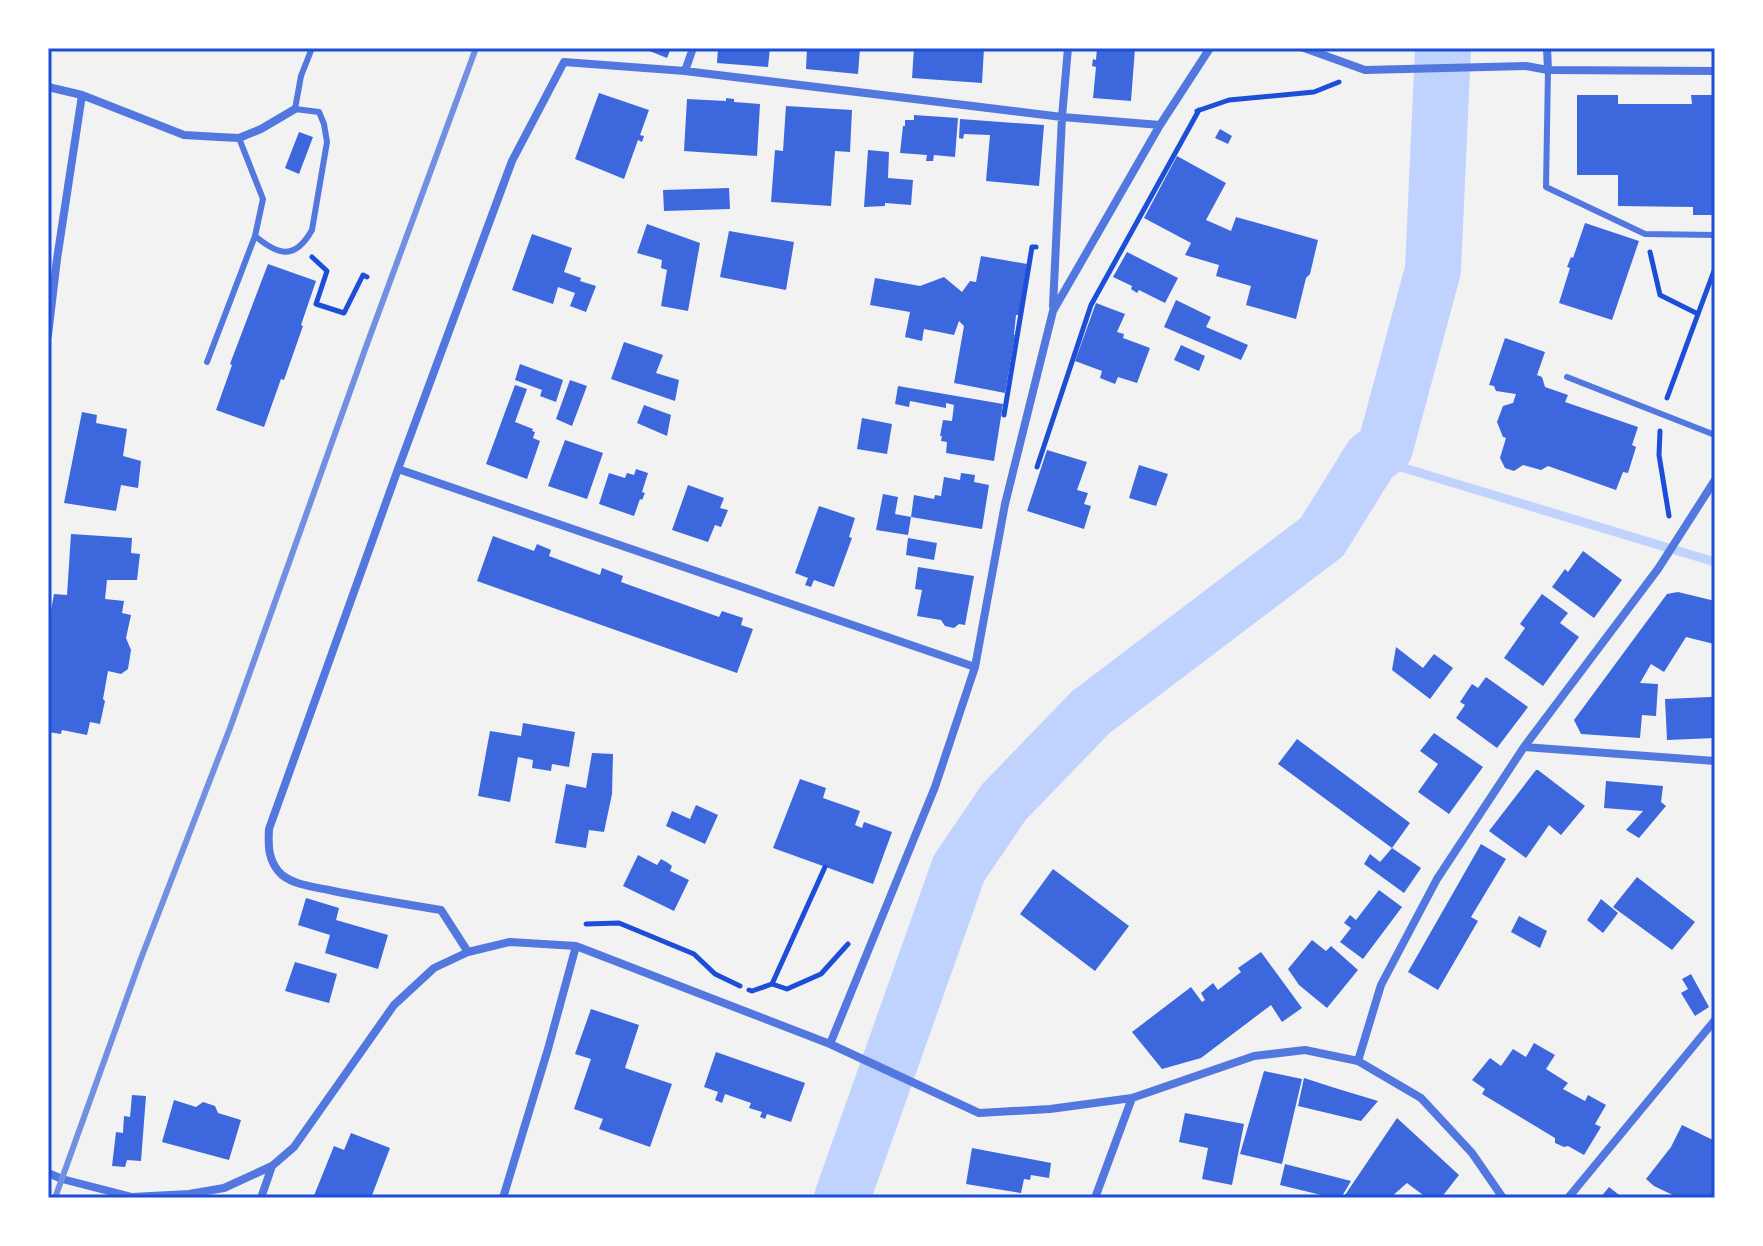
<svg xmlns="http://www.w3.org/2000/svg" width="1763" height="1246" viewBox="0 0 1763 1246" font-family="'Times New Roman',serif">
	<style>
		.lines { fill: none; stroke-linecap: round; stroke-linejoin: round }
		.stream { stroke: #bfd3fe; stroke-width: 9 }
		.river { stroke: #bfd3fe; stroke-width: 56 }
		.building { fill: #3d67dc }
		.path { stroke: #1d4ed8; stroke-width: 5 }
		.service { stroke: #5277de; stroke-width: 6 }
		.minor { stroke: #5277de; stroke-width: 8 }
		.rail { stroke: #7290e2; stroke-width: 6 }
		.neatline { fill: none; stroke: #1d4ed8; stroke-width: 3 }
	</style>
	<rect width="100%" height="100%" fill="#f2f2f2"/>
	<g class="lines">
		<!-- stream -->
		<path class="stream" d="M1371 458 1715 562"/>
		<!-- river -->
		<path class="river" d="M842 1198 959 868 1004 802 1091 712 1322 537 1371 458 1385 448 1433 270 1443 48"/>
	</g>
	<!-- building -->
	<path class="building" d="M642 48H671L667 58Z
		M718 48H770L768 67 717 63Z
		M807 48H860L858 74 806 69Z
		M914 48H984L982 83 912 78Z
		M1097 48H1135L1131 101 1093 98 1096 67 1092 66 1093 59 1096 60Z
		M599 93 649 110 640 135 644 136 642 142 638 140 624 179 575 159Z
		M1577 95H1618V104H1692L1691 95H1715V215H1693V207L1618 206V175H1577Z
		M726 98 734 99V102L760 104 757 156 684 151 687 99 726 101Z
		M786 106 852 110 850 152 835 151 831 206 771 202 775 150 783 151Z
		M914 115 958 118 955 157 934 155 933 161H926L927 155 900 153 903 126H905V120H914Z
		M960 119 1044 125 1039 186 986 181 990 135 964 134 963 139 959 138Z
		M1220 129 1232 136 1228 144 1215 138Z
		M299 132 313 137 299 174 285 168Z
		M868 150 889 152 888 178 913 180 911 205 885 203V206L864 207Z
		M1177 156 1226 183 1206 220 1231 231 1236 217 1318 240 1310 274 1306 278 1296 319 1246 305 1251 286 1216 276 1219 265 1185 255 1191 243 1144 218Z
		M729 188 730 209 664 211 663 190Z
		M1585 223 1639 241 1612 320 1559 303 1570 268 1567 267 1571 257 1573 258Z
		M647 224 700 243 688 311 661 306 667 270 661 268 662 260 637 253Z
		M729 231 794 242 786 290 720 277Z
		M532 234 572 248 564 272 581 278 580 281 596 286 586 312 570 306 575 293 558 287 553 304 512 290Z
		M1127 252 1178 278 1165 303 1139 290 1137 293 1131 289 1132 286 1113 277Z
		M981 256 1027 264 1019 315H1016L1014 335H1015L1005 393 954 383 964 326 959 321 954 335 924 329 922 341 905 337 910 312 870 305 875 278 920 286 944 277 962 292 970 281 976 282Z
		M268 264 316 281 301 325 303 326 284 380 281 379 264 427 216 410 232 365 230 364Z
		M1176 300 1211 317 1206 327 1248 345 1241 360 1164 327Z
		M1096 303 1125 314 1117 332 1124 334 1123 338 1150 348 1137 383 1118 377 1115 384 1100 378 1102 371 1075 361Z
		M1505 338 1545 352 1537 375 1542 377 1545 387 1568 395 1565 402 1638 427 1632 445 1636 447 1628 473 1623 472 1616 490 1548 466 1541 470 1523 465 1514 471 1505 468 1500 458 1506 438 1503 437 1497 422 1503 406 1513 403 1516 394 1496 391 1494 386 1489 385Z
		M624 342 663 355 656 373 679 380 675 401 611 379Z
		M1181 345 1205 356 1199 371 1174 360Z
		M520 364 563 380 556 402 540 396 542 390 515 380Z
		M570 380 587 386 572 426 556 419Z
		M515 385 527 389 515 422 533 429 532 431 535 432 533 438 540 441 527 479 486 464Z
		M898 386 1003 404 994 461 946 453 947 442 941 441 942 436H940L943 420 952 421 954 405 946 403V408L910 401 909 407 895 404Z
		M644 405 671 415 667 436 637 423Z
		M82 412 97 415 96 423 127 429 123 456 141 461 138 488 121 485 116 511 64 503Z
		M862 418 892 424 887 454 857 449Z
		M565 440 603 453 587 499 548 486Z
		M1047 450 1087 462 1077 490 1088 493 1084 504 1091 506 1084 529 1027 511Z
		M1139 465 1168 474 1156 506 1129 498Z
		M636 469 648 473 642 492 645 493 642 500 640 499 634 516 599 504 609 473 625 478 627 473 634 475Z
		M961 473 975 475 974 482 989 485 982 529 911 517 914 495 934 499 935 495 941 496 944 477 960 480Z
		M688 485 724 498 720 508 728 510 721 527 715 525 708 542 672 530Z
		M883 494 898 497 895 514 911 517 908 535 876 530Z
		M819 506 855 518 849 537 852 538 834 587 814 580 811 587 805 585 808 578 795 573Z
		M71 534 132 538 131 553 140 554 137 580H107L105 599 124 601 122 613 131 615 126 638 131 650 128 669 121 674 108 671 103 699 105 701 100 724 90 722 87 735 62 730 61 734 48 732V626L54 594 67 595Z
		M493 536 534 551 537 544 551 550 549 556 600 575 602 568 623 576 621 582 719 617 722 611 743 618 741 625 753 629 737 673 477 581Z
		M908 538 937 543 934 560 906 555Z
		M1583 551 1622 580 1594 618 1552 587 1565 569 1568 572Z
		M918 567 974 576 965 625 959 624 954 628 945 626 941 620 917 616 922 590 915 589Z
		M1678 592 1715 601 1714 644 1686 637 1664 672 1651 664 1640 683 1658 684 1656 716 1642 715 1640 738 1581 734 1574 720 1667 594Z
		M1542 594 1568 613 1560 623 1579 637 1543 686 1504 658 1525 628 1520 624Z
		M1396 647 1423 668 1434 654 1453 668 1430 699 1392 670Z
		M1486 677 1528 707 1497 748 1456 718 1465 705 1460 702 1472 684 1478 688Z
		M1710 697H1715V738L1667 740 1665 699Z
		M523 723 575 732 569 767 552 764 551 771 532 768 533 760 518 757 510 802 478 796 490 731 521 736Z
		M1434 733 1483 767 1449 814 1418 792 1438 764 1420 751Z
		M1297 739 1410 823 1392 848 1278 764Z
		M592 753 613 754 612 794 604 832 589 830 586 848 555 843 566 784 586 788Z
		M1536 770H1538L1585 806 1561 835 1549 825 1526 858 1489 831Z
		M800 779 826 788 823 798 860 811 855 825 862 828 864 822 892 832 873 884 773 848Z
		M1606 781 1663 786 1661 802 1666 806 1639 838 1626 830 1643 811 1604 808Z
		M696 805 718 815 705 844 666 826 672 811 690 819Z
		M1481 844 1506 859 1471 917 1478 921 1438 990 1408 972Z
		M1392 848 1421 868 1404 893 1364 864 1370 854 1380 862Z
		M638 855 657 865 661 859 668 863 672 866 670 871 689 880 674 911 623 886Z
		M1053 869 1129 926 1095 971 1020 914Z
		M1637 877 1695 922 1672 950 1613 907Z
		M1379 890 1402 907 1363 959 1340 942 1351 928 1344 923 1350 915 1356 920Z
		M306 898 339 908 336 920 388 935 378 969 325 953 330 935 298 925Z
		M1601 899 1618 913 1603 933 1587 920Z
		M1519 916 1547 931 1540 948 1511 932Z
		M1312 940 1326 951 1331 946 1358 970 1327 1008 1299 985 1288 969Z
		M1261 952 1302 1008 1282 1022 1271 1005 1201 1058 1162 1069 1132 1032 1191 987 1202 1002 1205 1000 1201 993 1213 983 1218 990 1241 972 1238 968Z
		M295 962 337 974 329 1003 285 991Z
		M1691 974 1709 1007 1695 1016 1681 993 1688 989 1682 979Z
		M591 1009 639 1025 625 1068 672 1084 650 1147 599 1129 603 1119 574 1109 591 1059 575 1054Z
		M1534 1043 1555 1055 1546 1069 1568 1083 1563 1089 1585 1101 1588 1095 1606 1105 1595 1124 1601 1127 1584 1155 1568 1146 1564 1147 1555 1143V1138L1482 1094 1485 1089 1472 1080 1490 1058 1501 1066 1513 1049 1526 1057Z
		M716 1052 805 1083 791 1122 767 1114 765 1119 760 1117 762 1112 749 1108 751 1103 725 1094 722 1103 715 1100 718 1092 704 1087Z
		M1264 1071 1302 1079 1282 1164 1240 1154Z
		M1304 1078 1335 1088 1378 1101 1361 1121 1298 1106Z
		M132 1095 146 1096 141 1161 127 1160 125 1167 112 1166 116 1132 123 1133 124 1116 130 1117Z
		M174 1100 196 1107 203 1102 215 1106 218 1113 241 1120 229 1160 162 1142Z
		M1185 1113 1244 1124 1232 1185 1202 1179 1208 1148 1179 1142Z
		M1397 1118 1459 1175 1441 1198H1427L1407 1183 1390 1198H1343Z
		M1682 1125 1715 1141V1198H1679L1654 1186 1646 1179 1671 1147Z
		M351 1133 390 1148 371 1198H313L334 1146 344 1150Z
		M972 1148 1051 1163 1049 1178 1031 1175 1030 1180 1024 1179 1021 1193 966 1184Z
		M1285 1164 1351 1181 1341 1198H1332L1313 1193 1280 1185Z
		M1609 1187 1623 1198H1600Z"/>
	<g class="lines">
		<!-- path -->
		<path class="path" d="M1197 111 1229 100 1314 92 1339 82
			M1650 252 1660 295 1698 314
			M312 257 327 271 316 304 344 313 363 275 367 277
			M1667 398 1715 268
			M1004 415 1032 247H1036
			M1660 431 1659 455 1669 516
			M1037 467 1091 305 1199 110
			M586 924 619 923 694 954 715 974 740 986
			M772 984 825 867
			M749 990 752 991 772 984 787 989 821 974 848 944"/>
		<!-- service -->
		<path class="service" d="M1548 70 1546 187 1645 234 1715 235
			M255 236C279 256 295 260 312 230L327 142 324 124 319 112 295 109 301 76 312 48
			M207 362 255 236 263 199 239 138
			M1567 377 1715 435"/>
		<!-- minor -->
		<path class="minor" d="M1304 48 1365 70 1526 66 1548 70 1715 71
			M1547 48 1548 70
			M685 71 693 48
			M48 87 82 95 57 259 48 335
			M82 95 184 135 219 137 239 138 261 129 295 109
			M1053 306 1062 117 1068 48
			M398 469 975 667
			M1524 747 1715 761
			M468 952 441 910C404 904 366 898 329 890 314 887 295 885 282 875 268 862 268 846 269 829L398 469 512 161 564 62 685 71 1062 117 1160 125
			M830 1044 935 787 975 667 1005 504 1053 311 1160 125 1210 48
			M1358 1061 1381 985 1437 879 1524 747 1658 569 1715 480
			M48 1173 62 1179 132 1197 189 1194 224 1188 272 1166 294 1147 394 1005 434 968 468 952 510 942 576 946 830 1044 979 1113 1050 1109 1132 1098 1254 1056 1305 1050 1358 1061 1421 1098 1472 1153 1503 1198
			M261 1198 272 1166
			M503 1198 548 1049 576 946
			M1095 1198 1132 1098
			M1568 1198 1715 1020"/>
		<!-- rail -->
		<path class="rail" d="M55 1198 140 961 230 728 367 344 476 48"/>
	</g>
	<!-- border -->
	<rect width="1763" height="1246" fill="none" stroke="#ffffff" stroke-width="100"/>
	<rect x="50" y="50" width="1663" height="1146" class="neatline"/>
</svg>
